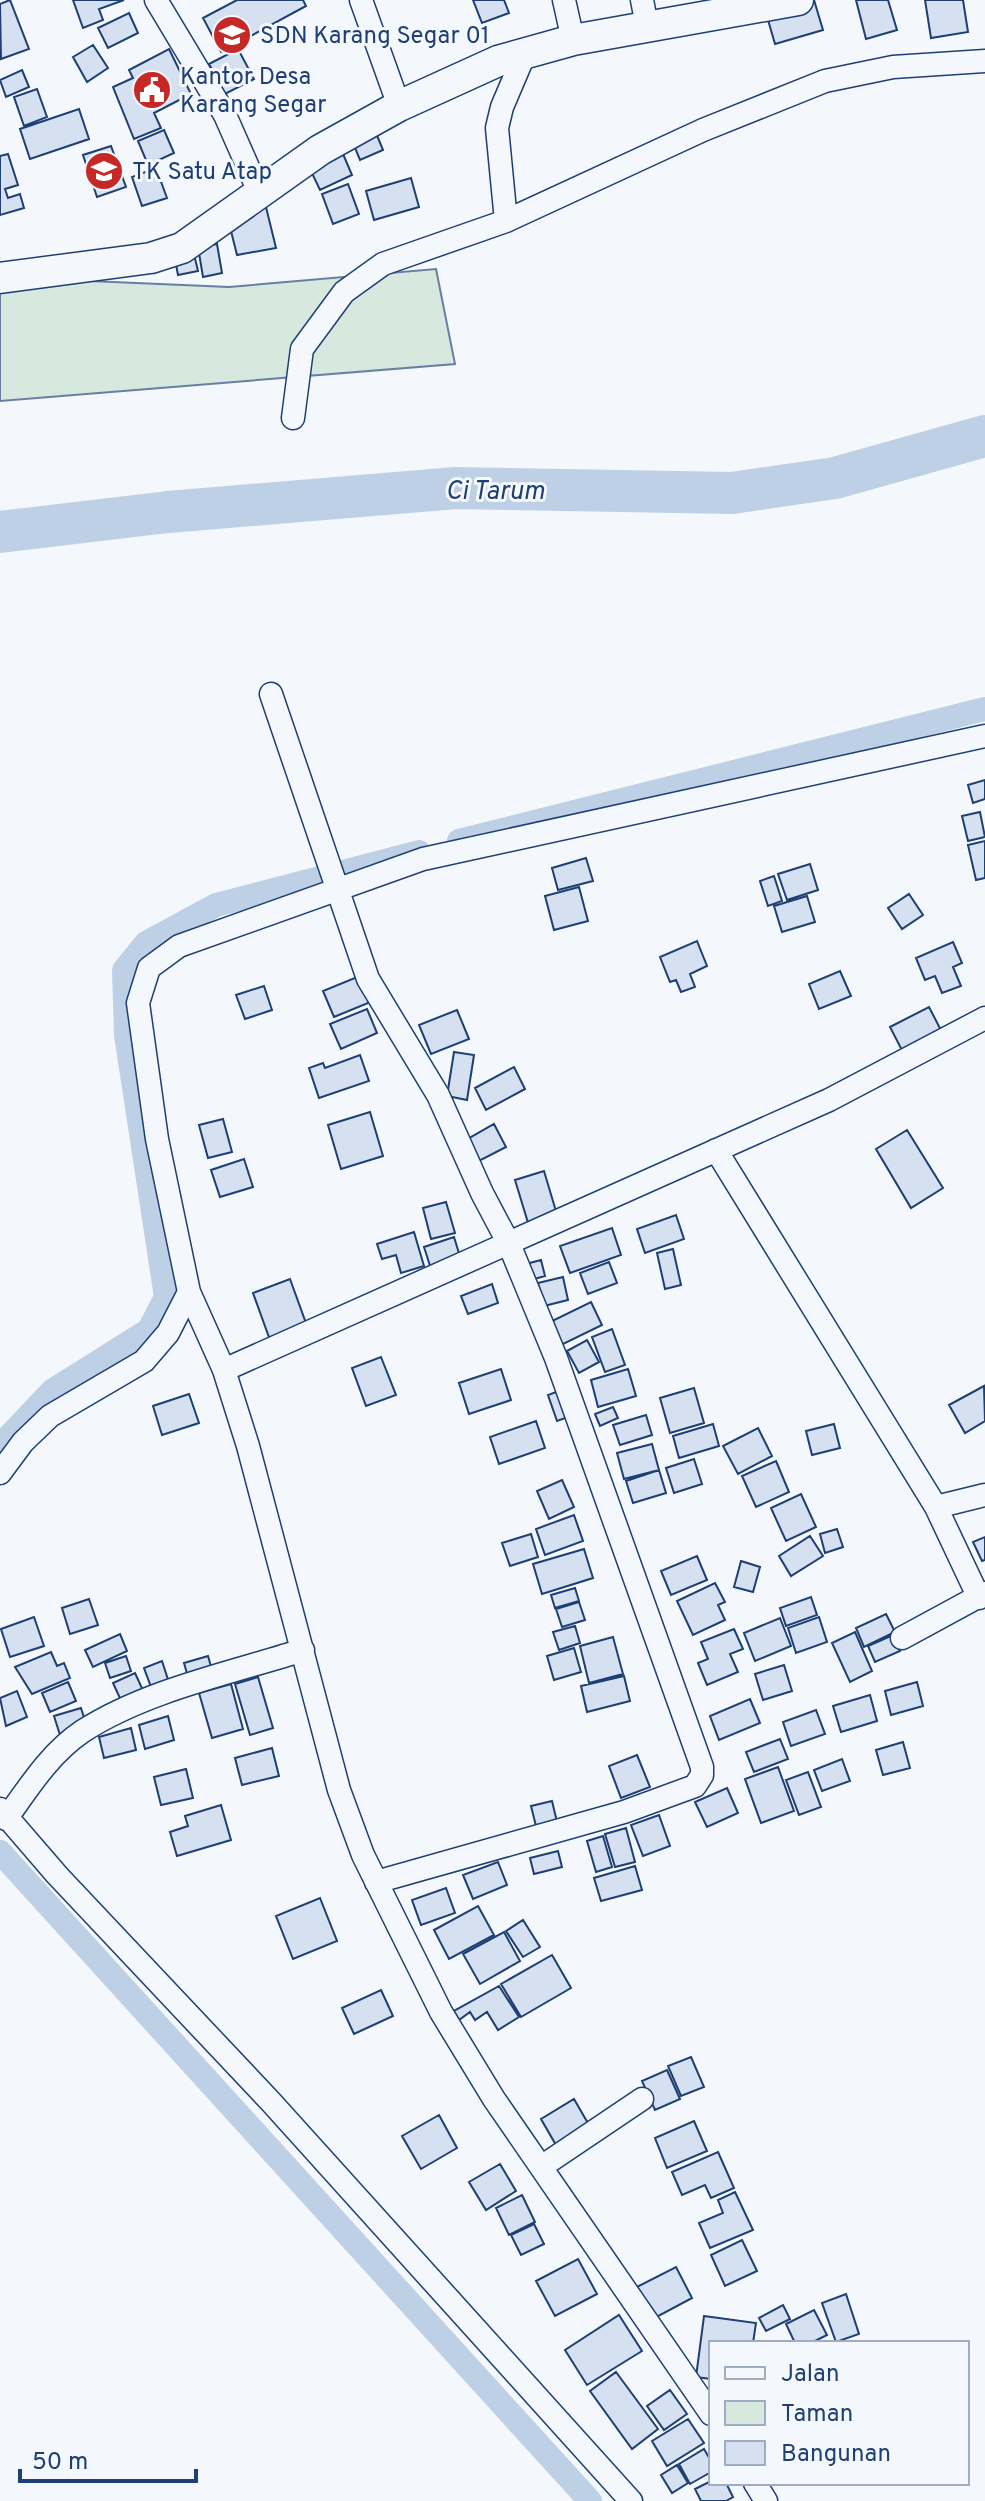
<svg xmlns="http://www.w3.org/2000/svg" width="985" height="2501" viewBox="0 0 985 2501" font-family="Overpass,sans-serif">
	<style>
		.green { fill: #d7e8df; stroke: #687fa3; stroke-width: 2 }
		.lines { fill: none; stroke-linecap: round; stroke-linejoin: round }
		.canal { stroke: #bed0e5; stroke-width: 24 }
		.river { stroke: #bed0e5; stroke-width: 42 }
		.building { fill: #d5e0f0; stroke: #1d3f73; stroke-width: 2 }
		.minor-casing { stroke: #1d3f73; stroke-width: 25 }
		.secondary-casing { stroke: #1d3f73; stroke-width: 33 }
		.minor { stroke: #f4f7fb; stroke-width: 22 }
		.secondary { stroke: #f4f7fb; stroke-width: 30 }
		.labels { text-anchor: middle; stroke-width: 6; stroke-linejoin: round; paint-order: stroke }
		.poi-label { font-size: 24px; fill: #1d3f73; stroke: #f4f7fb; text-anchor: start }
		.water-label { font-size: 26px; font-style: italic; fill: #1d3f73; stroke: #f4f7fb }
	</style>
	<rect width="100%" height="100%" fill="#f4f7fb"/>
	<!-- green -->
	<path class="green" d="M436 269 455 364 0 401V288L43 279 229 287Z"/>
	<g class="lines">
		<!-- canal -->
		<path class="canal" d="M459 841 985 709
			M0 1446 52 1391 149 1330 166 1297 126 1035 124 970 146 943 216 905 419 852
			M0 1852 590 2501"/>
		<!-- river -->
		<path class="river" d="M0 532 168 512 456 488 732 493 835 478 985 436"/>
	</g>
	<!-- building -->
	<path class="building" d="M10 0 29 49 1 59 0 4Z
		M73 0H124L99 9 103 20 83 28Z
		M237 0H303L306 6 221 52 203 18Z
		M473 0H504L509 13 482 23Z
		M808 0H814L823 30 775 44 766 13Z
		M856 0H888L897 30 866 39Z
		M925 0H963L968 32 931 38Z
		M129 13 138 33 108 48 98 28Z
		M93 45 108 68 87 82 73 57Z
		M169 49 191 94 154 113 161 128 134 139 113 87 133 78 129 70Z
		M238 49 254 79 225 94 209 64Z
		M22 70 29 87 6 97 0 80Z
		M37 89 47 117 24 126 14 97Z
		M79 109 89 139 30 159 20 129Z
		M164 130 174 153 148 165 138 141Z
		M376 133 383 150 360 160 353 143Z
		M111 146 126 187 97 197 83 155Z
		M8 154 18 185 5 189 8 198 20 194 24 208 0 215V156Z
		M343 154 352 175 320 190 310 169Z
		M156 168 167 198 142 206 132 177Z
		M411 178 419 207 374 220 366 191Z
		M348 184 359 214 333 224 322 194Z
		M265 203 276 248 237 255 229 223Z
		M217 244 222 273 203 277 198 247Z
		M193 250 198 271 178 275 174 254Z
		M985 780V799L973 803 968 785Z
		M980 812 985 837 968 841 962 816Z
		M985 841V878L976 880 968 845Z
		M586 858 593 881 558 890 552 868Z
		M810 864 818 890 787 900 778 874Z
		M774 876 782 901 768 906 760 881Z
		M579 887 588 921 554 930 545 896Z
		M909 894 923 915 902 929 888 908Z
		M807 896 815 922 782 932 774 906Z
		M697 941 707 966 690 974 695 987 681 992 676 980 670 982 660 957Z
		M953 942 962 963 953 967 961 986 942 993 935 976 925 980 916 958Z
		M840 971 851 996 819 1009 809 984Z
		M362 975 373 1001 334 1017 323 991Z
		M264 986 272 1010 245 1019 236 995Z
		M929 1007 945 1038 906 1058 890 1027Z
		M367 1009 377 1033 341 1049 330 1024Z
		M457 1010 469 1039 431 1054 419 1025Z
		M454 1052 474 1055 467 1100 447 1096Z
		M360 1055 369 1081 319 1098 309 1068 323 1063 325 1068Z
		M514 1067 525 1089 486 1110 475 1088Z
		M370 1112 383 1156 341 1169 328 1125Z
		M223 1119 232 1152 208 1158 199 1125Z
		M494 1124 506 1147 477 1162 466 1140Z
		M907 1130 943 1188 911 1208 876 1149Z
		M244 1159 253 1187 220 1197 211 1170Z
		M544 1171 558 1218 529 1226 515 1180Z
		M446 1202 455 1233 431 1239 423 1208Z
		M676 1215 684 1239 645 1253 637 1229Z
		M612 1228 621 1255 570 1273 560 1246Z
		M414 1232 424 1266 401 1273 396 1255 382 1259 377 1244Z
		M454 1237 462 1263 432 1272 424 1247Z
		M673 1249 681 1285 665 1289 657 1253Z
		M541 1260 545 1276 527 1281 522 1265Z
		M609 1262 617 1283 588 1294 580 1273Z
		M563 1277 568 1300 544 1306 538 1283Z
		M290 1279 307 1326 270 1340 253 1293Z
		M492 1284 498 1303 468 1314 461 1296Z
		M591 1302 602 1325 557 1347 546 1324Z
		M612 1329 625 1365 605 1372 592 1337Z
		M587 1340 599 1362 579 1373 567 1351Z
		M381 1357 396 1395 366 1406 352 1368Z
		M501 1369 511 1400 469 1414 459 1383Z
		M628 1369 636 1396 598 1407 591 1380Z
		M984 1386 985 1421 965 1433 949 1405Z
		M694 1388 704 1423 670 1433 660 1398Z
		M564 1389 574 1415 557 1421 548 1395Z
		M189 1394 199 1423 162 1435 153 1406Z
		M613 1407 618 1418 600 1426 595 1414Z
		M646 1415 652 1435 620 1445 613 1425Z
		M536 1421 545 1448 499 1464 490 1437Z
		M713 1424 719 1446 679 1458 673 1436Z
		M834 1424 840 1448 812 1455 806 1431Z
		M758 1428 772 1456 738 1474 723 1446Z
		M652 1444 659 1470 624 1479 617 1453Z
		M694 1459 702 1484 674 1493 666 1468Z
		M776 1461 789 1492 756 1507 742 1476Z
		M659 1470 666 1493 633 1503 626 1481Z
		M562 1480 574 1507 549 1519 537 1491Z
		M801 1494 816 1527 786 1541 771 1508Z
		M574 1515 583 1541 545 1555 536 1529Z
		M837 1529 843 1547 825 1553 820 1534Z
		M531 1534 538 1557 510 1566 502 1543Z
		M810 1536 823 1556 791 1576 779 1556Z
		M985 1537V1560L982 1561 973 1542Z
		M584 1549 593 1578 542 1594 533 1564Z
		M697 1556 707 1580 671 1595 661 1571Z
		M741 1561 760 1567 753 1592 734 1587Z
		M715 1583 725 1602 718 1605 725 1620 693 1635 677 1601Z
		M575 1588 579 1601 555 1608 551 1595Z
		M811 1597 817 1615 786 1626 780 1608Z
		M89 1599 98 1625 70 1634 62 1608Z
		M579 1602 585 1620 562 1627 556 1609Z
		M886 1614 895 1632 864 1647 856 1628Z
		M34 1617 44 1646 10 1657 1 1629Z
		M819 1617 827 1642 796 1653 788 1628Z
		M780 1618 791 1646 755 1661 744 1633Z
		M575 1626 580 1643 559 1650 553 1632Z
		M734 1629 743 1649 730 1654 738 1672 707 1685 698 1663 708 1659 701 1642Z
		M855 1632 872 1671 850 1682 832 1643Z
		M120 1634 127 1651 93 1667 85 1650Z
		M893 1635 900 1651 875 1662 868 1646Z
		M613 1637 623 1674 589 1683 580 1646Z
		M574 1648 581 1672 554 1680 547 1656Z
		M51 1652 57 1666 64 1663 70 1678 32 1694 15 1667Z
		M126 1656 131 1671 110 1678 105 1663Z
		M208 1656 214 1677 190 1684 184 1663Z
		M162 1661 171 1689 154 1695 144 1668Z
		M784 1665 792 1691 763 1700 755 1674Z
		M135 1673 146 1697 124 1707 113 1683Z
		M624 1676 630 1701 587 1712 581 1686Z
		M258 1677 273 1728 250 1735 235 1684Z
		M68 1682 76 1701 50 1712 42 1693Z
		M917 1682 923 1706 891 1715 885 1691Z
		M231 1684 243 1729 212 1738 199 1693Z
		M17 1691 27 1717 6 1726 0 1698Z
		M870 1695 877 1721 841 1732 833 1706Z
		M750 1699 760 1723 719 1740 710 1716Z
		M81 1708 87 1727 60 1735 54 1716Z
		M816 1710 825 1734 791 1746 783 1722Z
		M168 1716 174 1740 145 1749 139 1725Z
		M131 1728 136 1750 104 1758 99 1737Z
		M780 1739 788 1759 754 1772 746 1752Z
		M903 1742 910 1768 883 1775 876 1750Z
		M272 1748 279 1776 242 1785 235 1758Z
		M637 1755 650 1787 621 1798 609 1766Z
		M842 1759 850 1781 822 1791 814 1770Z
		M778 1767 794 1811 761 1823 745 1779Z
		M186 1769 193 1798 161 1805 154 1777Z
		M808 1772 821 1807 799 1815 786 1780Z
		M727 1788 738 1813 707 1827 695 1802Z
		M552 1801 558 1826 537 1830 531 1806Z
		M221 1805 231 1840 177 1856 170 1832 188 1826 185 1816Z
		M659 1815 670 1846 643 1856 631 1825Z
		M626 1828 635 1862 615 1867 605 1834Z
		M603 1836 612 1867 596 1872 587 1841Z
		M558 1851 562 1867 534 1874 530 1858Z
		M498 1862 507 1885 473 1899 463 1875Z
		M635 1866 642 1890 601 1901 594 1878Z
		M446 1888 455 1913 421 1925 412 1900Z
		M320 1898 337 1941 293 1959 276 1916Z
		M478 1906 494 1935 449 1959 434 1930Z
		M523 1920 540 1947 523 1957 506 1931Z
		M504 1932 520 1961 480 1984 463 1954Z
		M552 1955 571 1988 521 2017 501 1984Z
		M499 1986 519 2017 498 2030 487 2012 475 2020 470 2012 459 2020 454 2011Z
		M381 1990 393 2016 354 2034 342 2008Z
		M691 2057 704 2087 681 2096 668 2066Z
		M667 2070 680 2099 655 2110 642 2081Z
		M574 2099 589 2125 556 2145 541 2119Z
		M439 2115 457 2148 421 2169 402 2136Z
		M694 2121 707 2151 667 2168 655 2138Z
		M718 2152 734 2188 711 2198 705 2185 682 2195 672 2172Z
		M500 2164 516 2191 486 2210 469 2182Z
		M735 2192 753 2230 710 2248 699 2223 723 2213 718 2200Z
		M522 2195 535 2222 509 2235 496 2208Z
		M534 2224 544 2244 521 2255 511 2235Z
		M742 2240 757 2271 725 2286 711 2255Z
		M578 2259 597 2294 555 2316 536 2281Z
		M676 2267 692 2298 651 2320 635 2288Z
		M846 2294 859 2334 836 2342 822 2303Z
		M783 2305 790 2319 766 2331 759 2318Z
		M814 2310 827 2335 811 2343H795L786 2324Z
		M619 2315 642 2351 587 2385 565 2350Z
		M704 2316 756 2323 753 2343H711V2379L696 2377Z
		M616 2372 658 2429 632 2449 590 2391Z
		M670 2390 687 2414 664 2430 647 2406Z
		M688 2419 704 2443 667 2466 652 2441Z
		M704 2449 711 2461V2472L690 2484 679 2464Z
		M677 2465 688 2483 672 2493 661 2475Z
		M711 2481 726 2483 733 2497 726 2501H701L695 2489Z"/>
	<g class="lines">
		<!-- minor casing -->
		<g class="minor-casing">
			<path id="minor" d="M156 0 225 115 259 192
				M361 0 399 106
				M564 0 573 40
				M642 0 647 26
				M506 221 497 128 502 107 525 53
				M293 418 302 349 344 292 383 264 506 221 703 130 825 81 893 67 985 61
				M271 694 368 979 438 1095 482 1193 509 1244 556 1358 702 1767V1775L695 1786 624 1812 376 1882
				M716 1150 936 1507 979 1598
				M224 1370 829 1100 985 1018
				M0 1473 23 1442 50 1416 144 1361 168 1333 189 1292
				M936 1507 985 1495
				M902 1638 985 1593
				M0 1809 57 1875 271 2102 631 2501
				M6 1819C29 1787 50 1753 83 1731 147 1690 231 1673 303 1650
				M541 2167 642 2099
				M711 2414 494 2099 441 2012 363 1855 339 1790 248 1446 224 1370 189 1292 157 1139 138 1003 149 968 179 946 423 859 985 736
				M755 2483 766 2501"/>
		</g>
		<!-- secondary casing -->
		<g class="secondary-casing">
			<path id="secondary" d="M0 278 151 258 182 248 320 150 399 106 498 61 573 40 798 0"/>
		</g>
		<!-- minor -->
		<use href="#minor" class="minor"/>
		<!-- secondary -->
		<use href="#secondary" class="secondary"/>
	</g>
	<!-- icons -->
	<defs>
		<g id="school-disc" transform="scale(2)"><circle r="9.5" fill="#c62828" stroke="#f4f7fb"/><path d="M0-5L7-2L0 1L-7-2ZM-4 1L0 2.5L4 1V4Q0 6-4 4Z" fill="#fff"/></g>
		<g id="civic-disc" transform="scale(2)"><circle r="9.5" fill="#c62828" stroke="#f4f7fb"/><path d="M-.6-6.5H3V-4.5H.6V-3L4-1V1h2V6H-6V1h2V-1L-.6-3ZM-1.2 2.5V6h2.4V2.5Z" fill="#fff"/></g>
	</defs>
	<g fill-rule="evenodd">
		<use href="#school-disc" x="232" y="35"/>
		<use href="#civic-disc" x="152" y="90"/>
		<use href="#school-disc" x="104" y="171"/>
	</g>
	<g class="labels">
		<!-- poi labels -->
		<g class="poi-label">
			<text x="260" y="43">SDN Karang Segar 01</text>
			<text x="180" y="84">Kantor Desa<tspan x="180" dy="28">Karang Segar</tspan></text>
			<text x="132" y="179">TK Satu Atap</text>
		</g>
		<!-- water labels -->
		<g class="water-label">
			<text x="495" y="499">Ci Tarum</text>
		</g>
	</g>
	<!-- legend -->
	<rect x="709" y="2341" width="260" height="144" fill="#f4f7fb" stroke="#9eadc5" stroke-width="2"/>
	<rect x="725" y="2367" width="40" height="12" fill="#f4f7fb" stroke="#9eadc5" stroke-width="2"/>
	<text x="781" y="2381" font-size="24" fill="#1d3f73">Jalan</text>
	<rect x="725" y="2401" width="40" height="24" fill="#d7e8df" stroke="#9eadc5" stroke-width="2"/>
	<text x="781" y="2421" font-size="24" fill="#1d3f73">Taman</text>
	<rect x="725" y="2441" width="40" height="24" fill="#d5e0f0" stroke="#9eadc5" stroke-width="2"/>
	<text x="781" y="2461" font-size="24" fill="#1d3f73">Bangunan</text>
	<!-- scale -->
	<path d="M20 2469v12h176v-12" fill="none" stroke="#1d3f73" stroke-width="4"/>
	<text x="32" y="2469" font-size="24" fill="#1d3f73" stroke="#f4f7fb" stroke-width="6" paint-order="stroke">50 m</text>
</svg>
